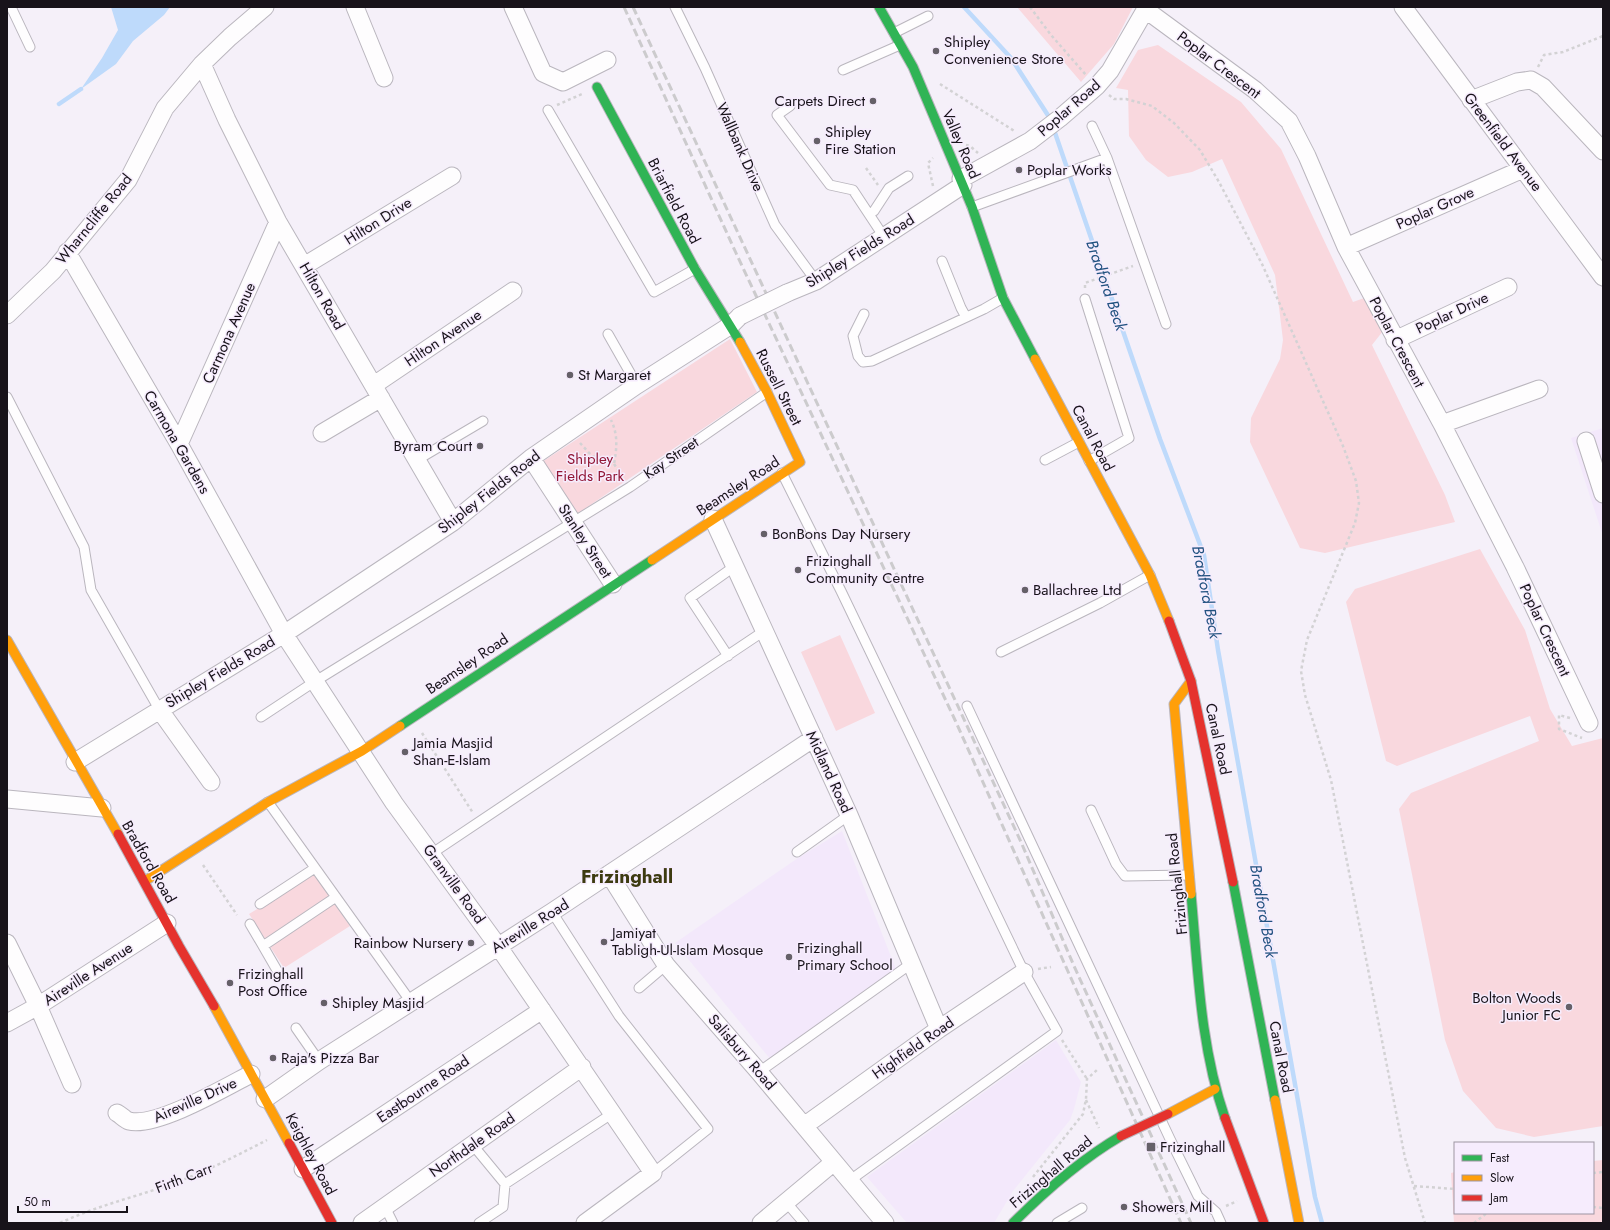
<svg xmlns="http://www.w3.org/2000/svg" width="1610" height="1230" viewBox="0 0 1610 1230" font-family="Jost,sans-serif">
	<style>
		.built { fill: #f3e8fb }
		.green { fill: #f9d8de }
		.water { fill: #bedafb }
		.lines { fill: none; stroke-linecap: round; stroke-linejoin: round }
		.stream { stroke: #bedafb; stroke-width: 4.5 }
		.lane-casing { stroke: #bab6be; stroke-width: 11 }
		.street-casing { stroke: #bab6be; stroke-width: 19 }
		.fast-casing { stroke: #bab6be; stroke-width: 11 }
		.slow-casing { stroke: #bab6be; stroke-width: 11 }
		.jam-casing { stroke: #bab6be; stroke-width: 11 }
		.path { stroke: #d3d2d4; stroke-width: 2.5; stroke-dasharray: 3 3; stroke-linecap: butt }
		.lane { stroke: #fefdfe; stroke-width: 9 }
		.street { stroke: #fefdfe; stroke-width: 17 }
		.fast { stroke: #30b455; stroke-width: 9 }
		.slow { stroke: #ff9f0a; stroke-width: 9 }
		.jam { stroke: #e5322d; stroke-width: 9 }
		.rail { stroke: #cccbcd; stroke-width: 3; stroke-dasharray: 8 4; stroke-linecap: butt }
		.street-bridge-casing { stroke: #bab6be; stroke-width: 19; stroke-linecap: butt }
		.jam-bridge-casing { stroke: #bab6be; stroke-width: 11; stroke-linecap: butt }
		.street-bridge { stroke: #fefdfe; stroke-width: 17 }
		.jam-bridge { stroke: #e5322d; stroke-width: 9 }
		.poi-dot { fill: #656068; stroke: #f6ecfd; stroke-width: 1.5 }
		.labels { text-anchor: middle; stroke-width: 3; stroke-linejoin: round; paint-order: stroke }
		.poi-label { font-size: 15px; fill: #18131a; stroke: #f6ecfd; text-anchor: start }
		.street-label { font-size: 15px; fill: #18131a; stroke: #f6ecfd }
		.park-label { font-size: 15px; fill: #911635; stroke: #f6ecfd }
		.water-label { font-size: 16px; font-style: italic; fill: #215280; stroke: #f6ecfd }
		.district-label { font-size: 19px; font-weight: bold; fill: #3d3b11; stroke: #f6ecfd }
	</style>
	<rect width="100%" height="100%" fill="#f5f0f9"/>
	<!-- built -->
	<path class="built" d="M1603 428V536L1571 438Z
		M842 831 897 972 771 1060 675 943 795 860Z
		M1056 1040 1081 1082 1074 1109 1070 1120 1013 1191 994 1223H907L867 1177Z"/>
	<!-- green -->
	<path class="green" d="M1017 7H1133L1114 44 1081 82Z
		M1158 45 1241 102 1281 149 1353 302 1367 297 1383 331 1372 345 1445 495 1455 522 1325 553 1300 548 1250 442 1251 418 1280 359 1283 340 1275 275 1222 159 1192 172 1168 177 1146 160 1129 136 1128 90 1116 88 1138 50Z
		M730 339 757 392 577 514 542 462Z
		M1480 549 1525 630 1550 709 1572 746 1603 738V1126L1534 1137 1496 1128 1463 1091 1445 1040 1399 809 1411 793 1539 741 1530 716 1397 766 1386 761 1346 602 1355 589Z
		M840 635 875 713 836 731 801 652Z
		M314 874 350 926 284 968 249 914Z
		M1603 1160V1223H1454L1451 1173 1455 1172V1213H1593V1161Z"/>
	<!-- water -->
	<path class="water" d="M111 7H170L164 15 133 41 116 64 81 89 102 58 118 30Z"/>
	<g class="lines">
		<!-- stream -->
		<path class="stream" d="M964 7 1011 58 1051 120
			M59 104 81 89
			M1053 127 1160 439 1204 555 1218 650 1315 1197 1322 1223"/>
		<!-- lane casing -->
		<g class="lane-casing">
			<path id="lane" d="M11 7 30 47
				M675 7 705 68 775 225 816 281
				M894 33 928 16
				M843 70 900 45
				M790 106 777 115 830 185 853 190 884 237
				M548 110 654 292 695 269
				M1107 158 1166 324
				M972 207 1107 158 1092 126
				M869 214 874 211 889 188 908 176
				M942 261 961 308 966 317
				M1085 299 1129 438 1089 461
				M864 314 853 336 858 356 863 362 872 361 984 309 1003 298
				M608 334 637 385
				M7 397 84 547 91 590 159 709
				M417 460 483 421
				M1045 460 1079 442
				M782 473 841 591 1024 972 1057 1031 849 1181
				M1001 652 1100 603 1150 575
				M728 656 690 598 735 566
				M967 706 1170 1139 1198 1196 1216 1212 1221 1223
				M261 717 314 682 630 487 767 392
				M268 802 411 1002
				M1091 810 1116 864 1125 876 1189 875
				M797 852 849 815
				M431 854 764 631
				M260 904 315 868
				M552 912 619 1016 708 1129 653 1173
				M250 924 263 946 336 897
				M263 946 278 972
				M639 988 666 965
				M296 1028 319 1061
				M759 1072 912 963
				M472 1144 505 1184
				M786 1202 804 1223
				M385 1207 393 1223
				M479 1223 503 1207 505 1184 613 1113
				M1057 1223 1082 1208"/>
		</g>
		<!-- street casing -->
		<g class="street-casing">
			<path id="street" d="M355 7 384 78
				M513 7 543 73 563 82 607 60
				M1403 7 1603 277
				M1146 10 1255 90 1289 121 1307 156 1346 247 1442 424 1515 567 1589 723
				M202 64 227 120 278 222 453 522
				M1471 100 1517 82 1531 80 1543 87 1603 151
				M961 179 1030 141 1060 118 1097 86 1110 71 1147 7
				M1346 247 1523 169
				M67 252 179 444 284 634 394 803 498 946 653 1173 585 1223
				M304 266 452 176
				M787 293 816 281 963 185
				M7 315 53 271 128 180 165 108 202 64 230 37 265 7
				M1395 340 1508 287
				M374 385 513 291
				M1442 424 1539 389
				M322 433 381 398
				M1586 441 1603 494
				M179 444 278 222
				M531 458 613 584
				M713 519 849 815 939 1029
				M159 709 211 782
				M75 762 284 634 453 522 531 458 637 385 731 325 740 316
				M7 799 102 808
				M609 874 666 965 759 1072 885 1223
				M7 943 38 1006 72 1084
				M7 1023 38 1006 167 923
				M265 1099 319 1061 552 912 814 738
				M117 1113C121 1115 125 1120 129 1121 156 1128 226 1087 251 1074
				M804 1126 939 1029 1024 972
				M303 1169 542 1010
				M362 1223 582 1067
				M761 1223 834 1162"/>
		</g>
		<!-- fast casing -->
		<g class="fast-casing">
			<path id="fast" d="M879 7 913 67 972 207 1003 298 1035 359
				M597 87 695 269 740 342
				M400 726 652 560
				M1233 882 1275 1100
				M1191 894C1198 969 1200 1046 1225 1118
				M1013 1223C1046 1190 1080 1160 1121 1136"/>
		</g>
		<!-- slow casing -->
		<g class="slow-casing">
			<path id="slow" d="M1035 359 1150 575 1169 621
				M652 560 800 462 767 392 740 342
				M7 640 118 834
				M1191 681 1174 704 1191 894
				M145 881 268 802 362 751 400 726
				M214 1006 289 1143
				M1275 1100 1299 1223
				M1168 1114 1215 1089"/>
		</g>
		<!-- jam casing -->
		<g class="jam-casing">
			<path id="jam" d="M1169 621 1191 681 1233 882
				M118 834 179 946 214 1006
				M1225 1118 1264 1223
				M289 1143 332 1223"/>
		</g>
		<!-- path -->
		<path class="path" d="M1030 7 1051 35 1086 75
			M1538 67 1544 55 1563 52 1603 36
			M940 84 1016 132
			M1109 95 1114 99H1126L1152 106 1174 123 1200 150 1219 182 1262 264 1343 446 1356 481 1359 503 1355 523 1307 640 1301 671 1305 695 1331 780 1405 1158 1425 1223
			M557 105 582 94
			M966 145 970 146 978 153
			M866 168 878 185
			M933 186 928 163 933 158
			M1085 288V283L1133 266
			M580 443 592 456 614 464C617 448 618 434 611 420
			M614 464 624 478
			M1570 718 1559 715V729L1582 738
			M422 733 473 813
			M203 865 237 915
			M1038 969 1051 967
			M1062 1040 1087 1079
			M1086 1100 1099 1128
			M1593 1173 1603 1172
			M1033 1177 1083 1114 1086 1099 1087 1079 1098 1069
			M1414 1186 1455 1189
			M1226 1206 1237 1201
			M1593 1207 1603 1208
			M60 1223C94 1207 131 1198 166 1186 201 1174 234 1157 267 1140
			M1474 1223 1487 1213"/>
		<!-- lane -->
		<use href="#lane" class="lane"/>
		<!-- street -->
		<use href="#street" class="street"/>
		<!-- fast -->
		<use href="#fast" class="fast"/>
		<!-- slow -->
		<use href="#slow" class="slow"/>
		<!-- jam -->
		<use href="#jam" class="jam"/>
		<!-- rail -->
		<path class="rail" d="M624 7 736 253 955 720 1181 1223
			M633 7 1021 842 1074 966 1191 1223"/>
		<!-- street-bridge casing -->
		<g class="street-bridge-casing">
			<path id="street-bridge" d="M740 316 787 293"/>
		</g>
		<!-- jam-bridge casing -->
		<g class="jam-bridge-casing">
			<path id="jam-bridge" d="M1121 1136 1168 1114"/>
		</g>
		<!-- street-bridge -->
		<use href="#street-bridge" class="street-bridge"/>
		<!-- jam-bridge -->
		<use href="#jam-bridge" class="jam-bridge"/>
	</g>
	<!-- markers -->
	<g class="poi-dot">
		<circle cx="936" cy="51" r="4"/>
		<circle cx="873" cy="101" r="4"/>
		<circle cx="817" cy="141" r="4"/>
		<circle cx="1019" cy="170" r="4"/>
		<circle cx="570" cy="375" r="4"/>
		<circle cx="480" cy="446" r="4"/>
		<circle cx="764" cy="534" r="4"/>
		<circle cx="798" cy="570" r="4"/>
		<circle cx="1025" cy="590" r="4"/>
		<circle cx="405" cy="752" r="4"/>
		<circle cx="604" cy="942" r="4"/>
		<circle cx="471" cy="943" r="4"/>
		<circle cx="789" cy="957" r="4"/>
		<circle cx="230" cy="983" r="4"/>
		<circle cx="324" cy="1003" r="4"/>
		<circle cx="1569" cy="1007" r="4"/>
		<circle cx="273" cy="1058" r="4"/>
		<rect x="1146" y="1142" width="10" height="10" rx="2"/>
		<circle cx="1124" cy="1207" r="4"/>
	</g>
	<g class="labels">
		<!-- poi labels -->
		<g class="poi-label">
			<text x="944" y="47">Shipley<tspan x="944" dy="17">Convenience Store</tspan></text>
			<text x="865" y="106" text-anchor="end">Carpets Direct</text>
			<text x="825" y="137">Shipley<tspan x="825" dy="17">Fire Station</tspan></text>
			<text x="1027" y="175">Poplar Works</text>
			<text x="578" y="380">St Margaret</text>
			<text x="472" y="451" text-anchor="end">Byram Court</text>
			<text x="772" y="539">BonBons Day Nursery</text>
			<text x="806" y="566">Frizinghall<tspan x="806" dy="17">Community Centre</tspan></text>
			<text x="1033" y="595">Ballachree Ltd</text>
			<text x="413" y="748">Jamia Masjid<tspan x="413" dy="17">Shan-E-Islam</tspan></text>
			<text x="612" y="938">Jamiyat<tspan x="612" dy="17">Tabligh-Ul-Islam Mosque</tspan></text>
			<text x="463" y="948" text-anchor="end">Rainbow Nursery</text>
			<text x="797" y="953">Frizinghall<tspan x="797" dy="17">Primary School</tspan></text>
			<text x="238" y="979">Frizinghall<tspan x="238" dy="17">Post Office</tspan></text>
			<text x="1561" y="1003" text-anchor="end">Bolton Woods<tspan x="1561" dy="17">Junior FC</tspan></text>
			<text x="332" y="1008">Shipley Masjid</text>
			<text x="281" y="1063">Raja's Pizza Bar</text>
			<text x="1160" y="1152">Frizinghall</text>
			<text x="1132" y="1212">Showers Mill</text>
		</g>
		<!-- street labels -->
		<g class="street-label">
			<text transform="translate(1219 65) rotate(37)" y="5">Poplar Crescent</text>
			<text transform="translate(1069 108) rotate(-41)" y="5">Poplar Road</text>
			<text transform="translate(1503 142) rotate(53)" y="5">Greenfield Avenue</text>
			<text transform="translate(961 144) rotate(67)" y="5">Valley Road</text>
			<text transform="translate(740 147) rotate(66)" y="5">Wallbank Drive</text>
			<text transform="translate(674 201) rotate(62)" y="5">Briarfield Road</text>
			<text transform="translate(1435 208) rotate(-24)" y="5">Poplar Grove</text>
			<text transform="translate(94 219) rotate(-51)" y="5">Wharncliffe Road</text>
			<text transform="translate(378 221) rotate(-32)" y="5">Hilton Drive</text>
			<text transform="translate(860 251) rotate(-32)" y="5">Shipley Fields Road</text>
			<text transform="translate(322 296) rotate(60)" y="5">Hilton Road</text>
			<text transform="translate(1452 313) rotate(-25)" y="5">Poplar Drive</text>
			<text transform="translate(229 333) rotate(-66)" y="5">Carmona Avenue</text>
			<text transform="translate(443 338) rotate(-34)" y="5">Hilton Avenue</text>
			<text transform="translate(1397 342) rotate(62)" y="5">Poplar Crescent</text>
			<text transform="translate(779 387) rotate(63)" y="5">Russell Street</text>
			<text transform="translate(1093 438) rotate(62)" y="5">Canal Road</text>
			<text transform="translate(177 442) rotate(60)" y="5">Carmona Gardens</text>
			<text transform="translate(671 458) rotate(-34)" y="5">Kay Street</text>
			<text transform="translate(738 486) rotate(-33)" y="5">Beamsley Road</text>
			<text transform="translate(489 492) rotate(-38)" y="5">Shipley Fields Road</text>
			<text transform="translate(585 541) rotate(57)" y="5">Stanley Street</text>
			<text transform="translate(1545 630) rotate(65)" y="5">Poplar Crescent</text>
			<text transform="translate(467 664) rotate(-34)" y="5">Beamsley Road</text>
			<text transform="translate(220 672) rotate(-31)" y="5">Shipley Fields Road</text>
			<text transform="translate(1218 739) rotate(78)" y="5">Canal Road</text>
			<text transform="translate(829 772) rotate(65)" y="5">Midland Road</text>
			<text transform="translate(149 862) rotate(60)" y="5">Bradford Road</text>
			<text transform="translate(454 884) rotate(54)" y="5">Granville Road</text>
			<text transform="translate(1177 884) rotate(-96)" y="5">Frizinghall Road</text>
			<text transform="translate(530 926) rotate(-32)" y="5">Aireville Road</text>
			<text transform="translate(88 974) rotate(-33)" y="5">Aireville Avenue</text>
			<text transform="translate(913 1048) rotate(-35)" y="5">Highfield Road</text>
			<text transform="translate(742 1052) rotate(49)" y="5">Salisbury Road</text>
			<text transform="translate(1281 1057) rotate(79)" y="5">Canal Road</text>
			<text transform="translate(423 1089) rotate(-34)" y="5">Eastbourne Road</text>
			<text transform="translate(195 1100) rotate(-24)" y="5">Aireville Drive</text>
			<text transform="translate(472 1145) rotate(-35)" y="5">Northdale Road</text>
			<text transform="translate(311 1154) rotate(62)" y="5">Keighley Road</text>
			<text transform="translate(1051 1172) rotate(-40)" y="5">Frizinghall Road</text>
			<text transform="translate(184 1178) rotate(-21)" y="5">Firth Carr</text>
		</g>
		<!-- park labels -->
		<g class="park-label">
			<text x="590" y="464">Shipley<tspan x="590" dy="17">Fields Park</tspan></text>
		</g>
		<!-- water labels -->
		<g class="water-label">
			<text transform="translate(1107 285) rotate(71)" y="6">Bradford Beck</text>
			<text transform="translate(1207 592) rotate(79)" y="6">Bradford Beck</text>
			<text transform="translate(1264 911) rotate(80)" y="6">Bradford Beck</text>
		</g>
		<!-- district labels -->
		<g class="district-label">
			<text x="627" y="883">Frizinghall</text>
		</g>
	</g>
	<!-- border -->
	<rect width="1610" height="1230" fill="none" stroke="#18131a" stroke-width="16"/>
	<!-- legend -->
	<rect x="1454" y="1142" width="140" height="72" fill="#f6ecfd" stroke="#9d95a2"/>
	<rect x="1462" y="1155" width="20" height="6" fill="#30b455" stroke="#9d95a2"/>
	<text x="1490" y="1162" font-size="12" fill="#18131a">Fast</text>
	<rect x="1462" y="1175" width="20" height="6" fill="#ff9f0a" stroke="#9d95a2"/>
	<text x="1490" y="1182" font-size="12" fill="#18131a">Slow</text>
	<rect x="1462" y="1195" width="20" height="6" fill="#e5322d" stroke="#9d95a2"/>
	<text x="1490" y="1202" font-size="12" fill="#18131a">Jam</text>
	<!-- scale -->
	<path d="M18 1206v6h109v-6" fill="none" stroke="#18131a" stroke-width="2"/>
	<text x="24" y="1206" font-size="12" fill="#18131a" stroke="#f6ecfd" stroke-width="3" paint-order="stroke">50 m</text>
</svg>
